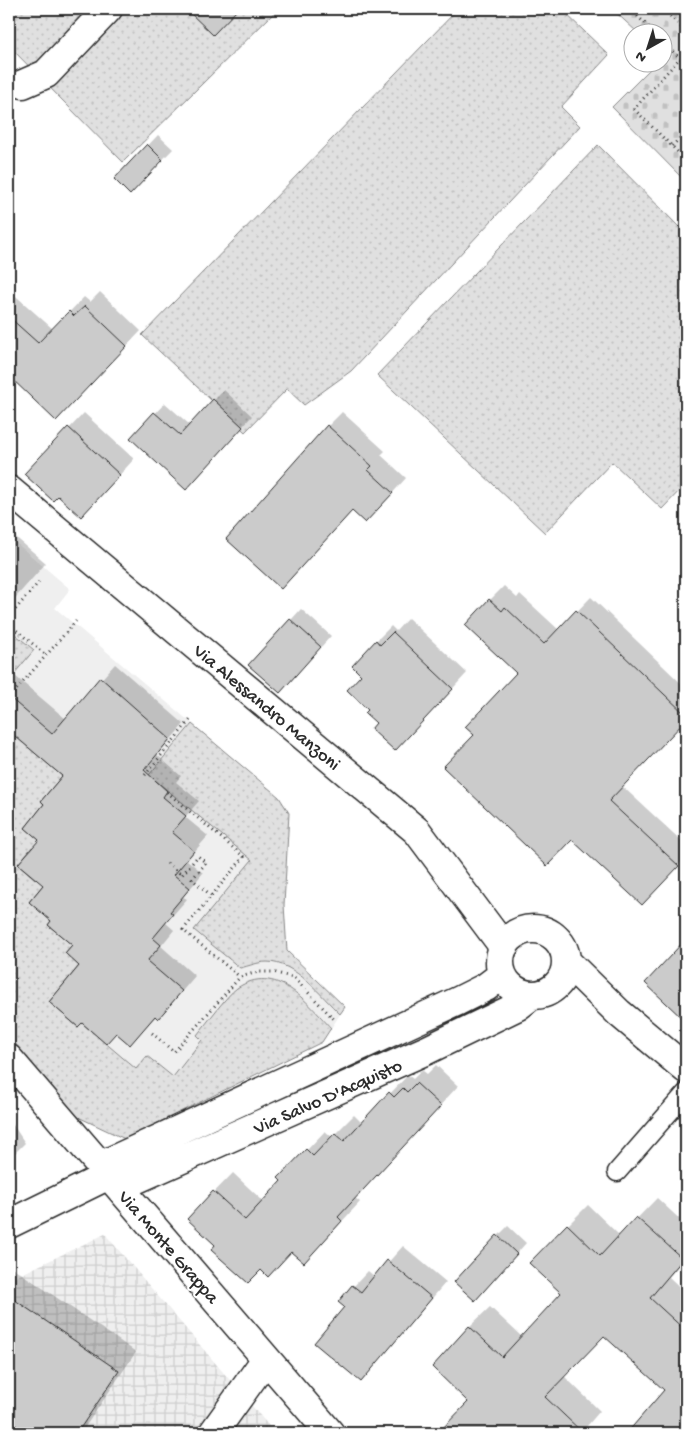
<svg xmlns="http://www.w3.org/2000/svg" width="695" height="1442" viewBox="0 0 695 1442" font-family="'Gochi Hand',sans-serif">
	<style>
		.built { fill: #efefef }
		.industrial { fill: url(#industrial-grid) }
		.grass { fill: url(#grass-dots); stroke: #868686 }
		.cemetery { fill: url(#cemetery-stones); stroke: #868686 }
		.shadow { fill: #0003 }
		.building { fill: #cbcbcb; stroke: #2b2b2b }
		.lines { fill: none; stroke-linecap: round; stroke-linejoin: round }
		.lane-casing { stroke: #2b2b2b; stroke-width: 21 }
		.street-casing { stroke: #2b2b2b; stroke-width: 31 }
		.path { stroke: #2b2b2b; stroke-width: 3; stroke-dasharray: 1 4; stroke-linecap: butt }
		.lane { stroke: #fff; stroke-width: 18 }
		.street { stroke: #fff; stroke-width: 28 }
		.labels { text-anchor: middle; stroke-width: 4; stroke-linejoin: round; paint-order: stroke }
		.street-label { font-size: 19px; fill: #2b2b2b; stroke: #fff }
	</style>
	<defs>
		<pattern id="industrial-grid" width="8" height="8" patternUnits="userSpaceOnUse" patternTransform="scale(1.25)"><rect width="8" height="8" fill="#efefef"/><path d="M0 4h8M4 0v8" fill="none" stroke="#cdcdcd"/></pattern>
		<pattern id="grass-dots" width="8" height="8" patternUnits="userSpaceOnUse" patternTransform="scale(1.25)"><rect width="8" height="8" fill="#e0e0e0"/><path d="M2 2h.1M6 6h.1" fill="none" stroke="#c0c0c0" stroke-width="1.8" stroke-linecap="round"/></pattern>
		<pattern id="cemetery-stones" width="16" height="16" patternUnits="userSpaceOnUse" patternTransform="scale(1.25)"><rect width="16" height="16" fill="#e0e0e0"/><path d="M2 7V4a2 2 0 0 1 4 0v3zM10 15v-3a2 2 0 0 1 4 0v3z" fill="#c0c0c0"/></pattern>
	</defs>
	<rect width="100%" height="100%" fill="#fff"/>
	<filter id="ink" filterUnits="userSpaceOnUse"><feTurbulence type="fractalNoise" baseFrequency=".02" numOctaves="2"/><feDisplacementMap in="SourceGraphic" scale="10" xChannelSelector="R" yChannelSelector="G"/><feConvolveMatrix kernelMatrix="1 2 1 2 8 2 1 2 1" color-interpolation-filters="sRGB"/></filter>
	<g filter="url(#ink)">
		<!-- built -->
		<path class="built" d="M9 537 70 589 55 608 279 797 289 813 284 905 287 951 345 1007 322 1042 125 1139 76 1116 9 1036Z"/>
		<!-- industrial -->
		<path class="industrial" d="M105 1234 275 1433H9V1280Z"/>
		<!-- grass -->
		<path class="grass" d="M9 9H278L123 162 9 46Z
			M458 9H561L609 55 561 107 580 126 351 371 304 405 287 389 245 432 142 335Z
			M598 145 686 234V487L684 486 662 509 612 462 545 533 377 375Z
			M9 629 34 650 9 680Z
			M192 724 279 797 289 813 284 905 287 951 345 1007 340 1014C321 996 296 962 267 962 258 962 249 966 240 968L194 930 252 860 149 775Z
			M9 731 62 776 41 801 44 804 25 828 51 850 45 857 32 847 18 864 35 879 44 869 51 875 29 902 51 921 48 925 72 945 65 953 79 966 49 1002 78 1027 82 1023 136 1069 147 1056 173 1077 202 1040 197 1035C207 1023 226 996 237 988 276 962 307 1002 331 1028L322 1042 125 1139 76 1116 9 1036Z"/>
		<!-- cemetery -->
		<path class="cemetery" d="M612 9H686V182L612 107 656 63 662 62V32H637Z"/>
		<!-- shadow -->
		<path class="shadow" d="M158 135 173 149 130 193 116 179Z
			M9 290 53 329 84 297 90 302 100 292 141 331 71 404 11 376 9 378Z
			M224 390 252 416 196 478 132 438 165 403 190 425Z
			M342 412 385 451 381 455 406 478 380 507 353 510 281 587 328 426Z
			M84 413 134 459 96 501 58 495 26 474Z
			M13 535 46 563 9 605V539Z
			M504 586 517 598 520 594 559 630 591 597 686 688V719L622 786 686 845V857L656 889 476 735 518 673 490 600Z
			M301 609 331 636 290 681 291 620Z
			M408 618 467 673 410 735 378 723 370 710 363 675 376 641 391 626 396 631Z
			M115 664 184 724 157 755 181 776 176 782 199 801 185 817 208 836 187 860 203 873 183 897 187 899 166 923 174 930 161 946 195 976 172 1003 158 1017 156 1016 130 1044 81 965 73 945 53 921 44 885 40 840 46 804 64 776 9 729V671L66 719Z
			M686 941V1020L647 983Z
			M436 1065 458 1086 355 1198 360 1202 322 1243 292 1251 261 1268 217 1245 188 1219 233 1173 264 1202 307 1150 325 1131 332 1137 354 1115 362 1123 408 1075 413 1079 422 1070 427 1074Z
			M9 1119 25 1143 9 1159Z
			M657 1198 686 1225V1257L669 1277 686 1293V1433H640L666 1390 604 1335 564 1376 600 1411 581 1433H440L469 1402 434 1367 470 1326 490 1307 522 1337 562 1293 530 1263 588 1205 620 1236Z
			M508 1226 526 1243 485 1289 498 1236Z
			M403 1246 446 1282 361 1381 346 1306 340 1301 368 1271 375 1277Z
			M9 1265 136 1352 81 1433H29L9 1420Z"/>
		<!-- building -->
		<path class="building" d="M186 9H238L213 35Z
			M147 144 163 160 130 195 114 179Z
			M85 306 127 346 56 421 9 376V317L38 343 69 311 74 316Z
			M213 399 243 427 186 490 130 438 154 412 180 435Z
			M327 425 372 466 368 470 393 493 365 523 352 511 281 589 226 539Z
			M68 427 120 475 81 517 58 496 53 501 24 474Z
			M489 599 502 611 505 607 544 644 576 610 686 715V720L609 801 679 866 642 905 572 840 547 866 443 767 474 735 465 727 516 673 465 625Z
			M290 619 321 647 280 693 248 665Z
			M393 632 453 689 395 751 371 729 376 723 365 713 368 710 347 690 361 675 352 666 376 640 380 645Z
			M100 677 170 739 144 770 167 791 163 797 186 816 172 832 194 851 174 875 190 888 170 912 173 914 153 938 161 945 147 961 182 991 158 1019 155 1016 130 1045 116 1033 106 1044 82 1023 78 1027 49 1002 79 966 65 953 72 945 48 925 51 921 29 902 43 885 18 864 39 840 25 828 44 804 41 801 62 776 9 731V697L52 734Z
			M686 939V1022L645 983Z
			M416 1083 441 1106 338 1217 342 1221 304 1263 291 1252 268 1277 261 1270 248 1283 211 1250 215 1245 187 1219 213 1191 245 1220 281 1181 278 1178 306 1149 313 1156 335 1133 344 1141 389 1092 394 1097 403 1088 407 1092Z
			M636 1217 683 1259 650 1298 686 1331V1433H627L664 1390 604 1336 545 1397 583 1433H438L468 1402 432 1367 469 1326 502 1357 561 1293 529 1263 567 1224 600 1256Z
			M497 1235 517 1254 475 1301 454 1282Z
			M387 1260 432 1298 361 1382 314 1343 344 1307 338 1302 352 1285 361 1292Z
			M9 1296 119 1371 77 1433H27L9 1421Z"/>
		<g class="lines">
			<!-- lane casing -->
			<g class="lane-casing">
				<path id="lane" d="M617 1172 686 1093"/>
			</g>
			<!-- street casing -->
			<g class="street-casing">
				<path id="street" d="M23 84 46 74 108 9
					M9 490 417 831 503 946
					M500 962a33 33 0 1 1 66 0a33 33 0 1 1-66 0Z
					M566 961 619 1013 686 1069
					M9 1059 330 1433
					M100 1166 458 1001 486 987 502 975
					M119 1187 427 1050 518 1006 531 996
					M9 1224 109 1175
					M213 1433 266 1359"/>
			</g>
			<!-- path -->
			<path class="path" d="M630 9 654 32
				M663 9 686 32
				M637 16 645 9
				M662 41 686 64
				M686 60 680 58 634 109 686 160
				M672 146 686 132
				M9 617 39 582
				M9 624 46 655
				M10 697 76 621
				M145 775 191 719
				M167 792 244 857 183 930 240 977
				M167 863 182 875 198 856 206 863 192 879 212 896
				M152 1033 174 1052 240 977 258 972H273L294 978 336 1021"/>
			<!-- lane -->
			<use href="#lane" class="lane"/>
			<!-- street -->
			<use href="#street" class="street"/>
		</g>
	</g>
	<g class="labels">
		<!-- street labels -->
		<g class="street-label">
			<text transform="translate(268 706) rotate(40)" y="7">Via Alessandro Manzoni</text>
			<text transform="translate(327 1095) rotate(-24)" y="7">Via Salvo D'Acquisto</text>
			<text transform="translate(170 1246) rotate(49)" y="7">Via Monte Grappa</text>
		</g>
	</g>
	<!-- margin -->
	<rect width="695" height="1442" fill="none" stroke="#fff" stroke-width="30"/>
	<rect x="15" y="15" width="665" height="1412" fill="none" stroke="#2b2b2b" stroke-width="2" filter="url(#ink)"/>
	<!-- north arrow -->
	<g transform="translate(648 48) rotate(219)"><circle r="24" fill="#ffffff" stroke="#aaaaaa"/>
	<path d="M0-4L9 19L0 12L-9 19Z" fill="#2b2b2b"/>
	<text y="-8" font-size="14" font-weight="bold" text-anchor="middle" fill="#2b2b2b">N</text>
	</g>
</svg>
